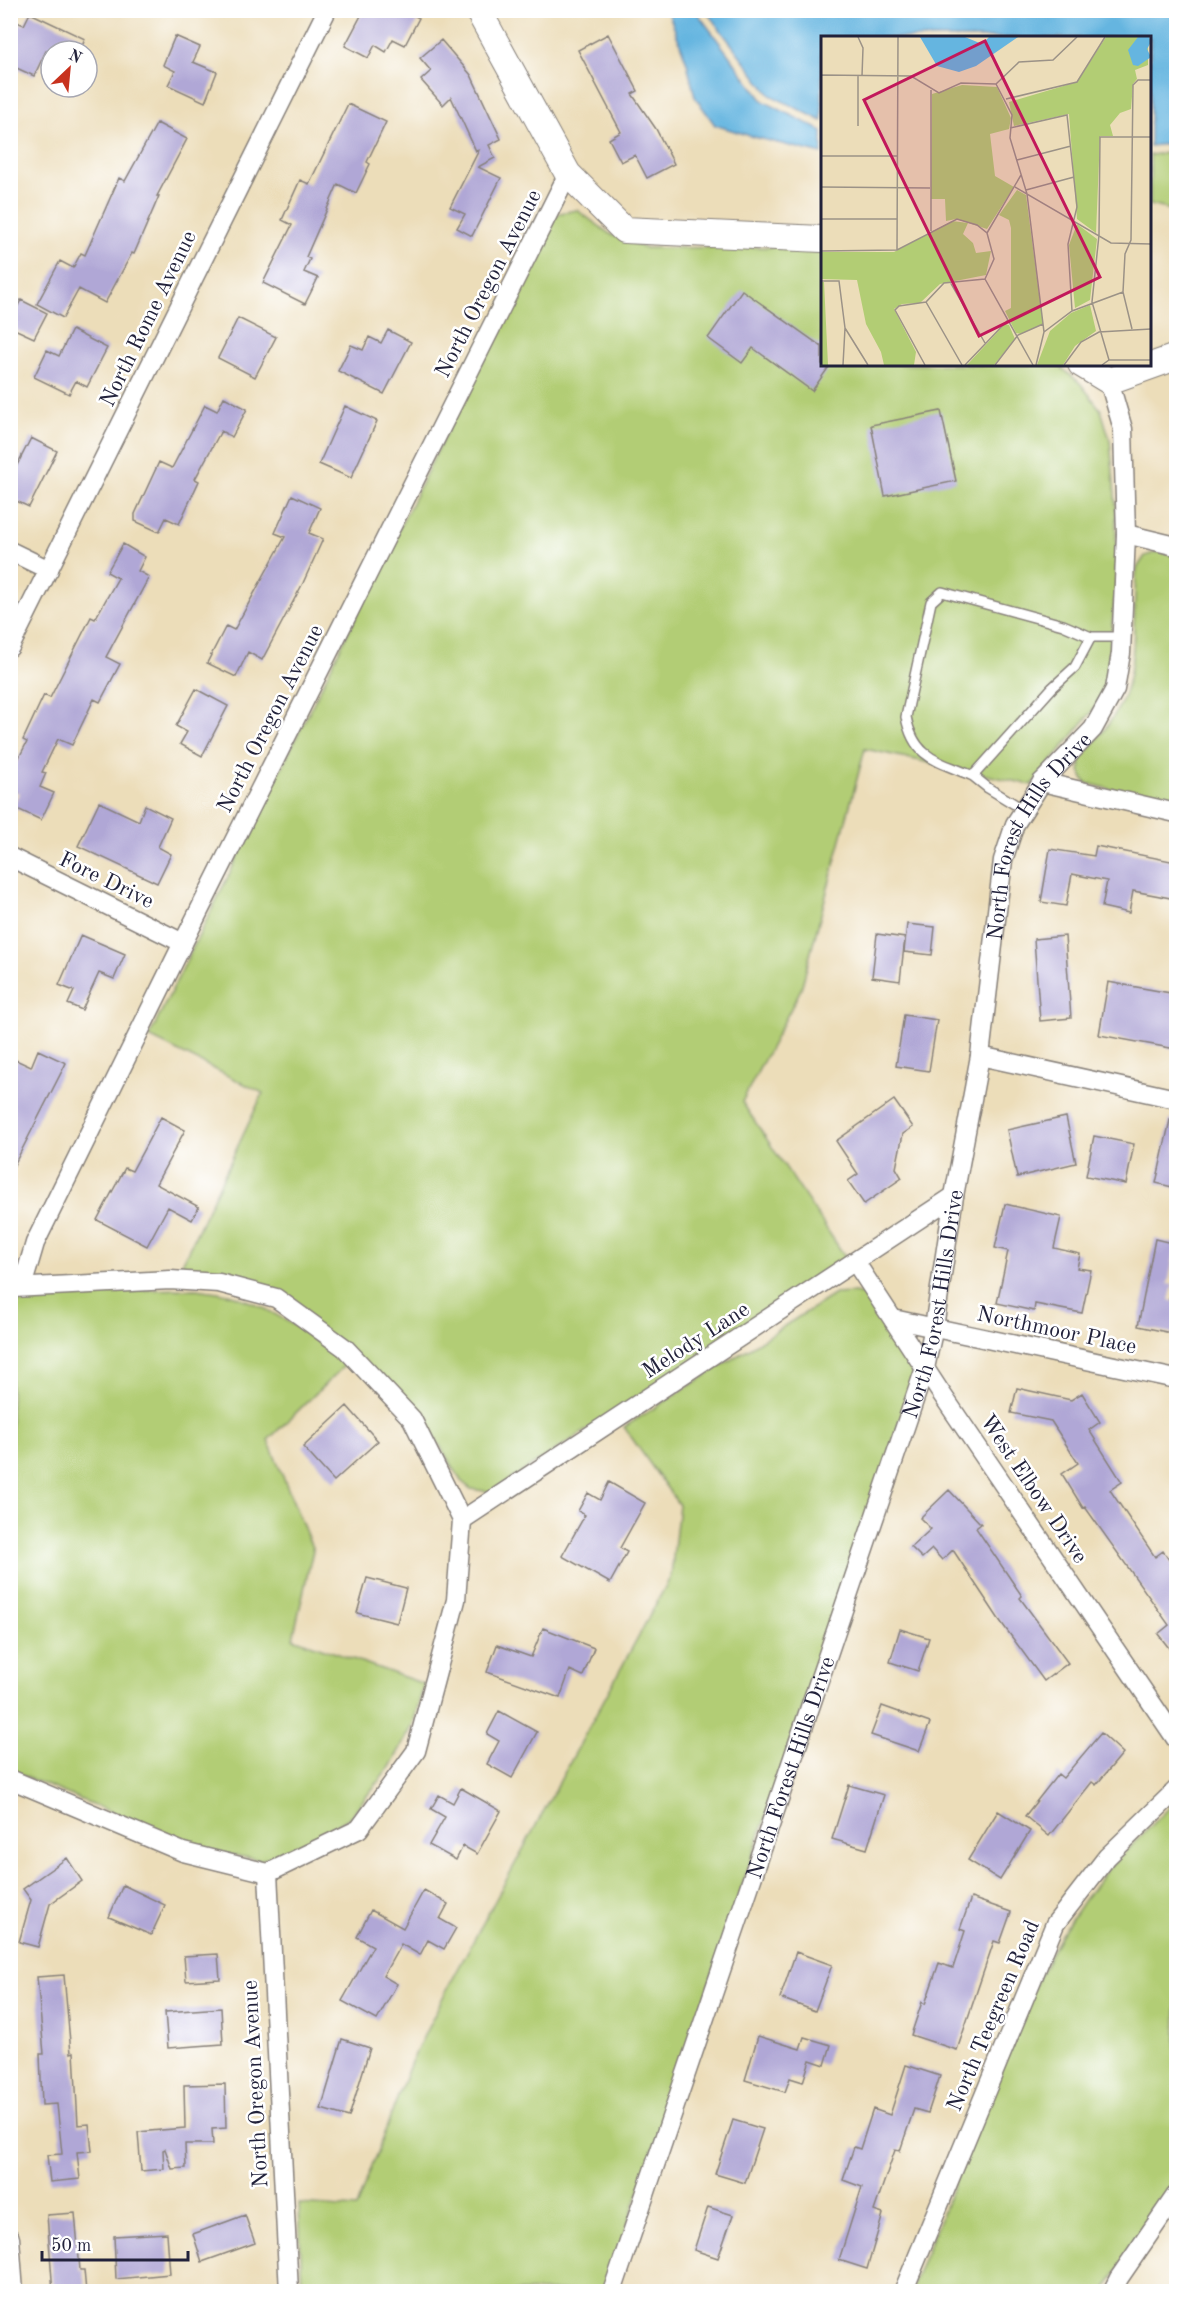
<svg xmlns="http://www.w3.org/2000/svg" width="1187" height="2302" viewBox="0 0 1187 2302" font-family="'Old Standard TT',serif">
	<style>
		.green { fill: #b2cd74; stroke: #6a7858; stroke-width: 1.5 }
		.water { fill: #65b5e0; stroke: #446c8e; stroke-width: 1.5 }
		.building { fill: #b0a7d6 }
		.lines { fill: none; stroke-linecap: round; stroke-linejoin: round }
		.lane-casing { stroke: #87807a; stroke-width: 12 }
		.street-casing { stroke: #87807a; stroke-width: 21 }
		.secondary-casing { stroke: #87807a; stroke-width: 28 }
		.lane { stroke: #fff; stroke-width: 9 }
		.street { stroke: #fff; stroke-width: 18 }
		.secondary { stroke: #fff; stroke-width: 26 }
		.labels { text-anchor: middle; stroke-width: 5; stroke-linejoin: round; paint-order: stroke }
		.street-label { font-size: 22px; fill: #22223b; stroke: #fff }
		.inset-road { fill: none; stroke: #9b9287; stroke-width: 1.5 }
		.view { fill: #c2185b; fill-opacity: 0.15; stroke: #c2185b; stroke-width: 3 }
		.inset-edge { fill: none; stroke: #22223b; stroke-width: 3 }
	</style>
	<rect width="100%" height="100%" fill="#fff"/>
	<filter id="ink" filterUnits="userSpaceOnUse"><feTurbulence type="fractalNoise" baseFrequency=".0167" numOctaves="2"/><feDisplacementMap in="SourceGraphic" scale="12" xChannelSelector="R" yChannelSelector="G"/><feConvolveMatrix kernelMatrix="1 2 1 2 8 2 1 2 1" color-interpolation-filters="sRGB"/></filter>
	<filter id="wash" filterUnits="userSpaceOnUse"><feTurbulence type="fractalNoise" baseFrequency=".008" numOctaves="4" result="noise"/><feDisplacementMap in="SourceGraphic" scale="24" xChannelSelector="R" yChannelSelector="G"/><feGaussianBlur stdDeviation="1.35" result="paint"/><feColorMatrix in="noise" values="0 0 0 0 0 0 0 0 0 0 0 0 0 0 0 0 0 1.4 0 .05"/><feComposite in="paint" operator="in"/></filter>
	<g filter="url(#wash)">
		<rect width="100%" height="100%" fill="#ecddb9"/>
		<!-- green -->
		<path class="green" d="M1176 152V211L1150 205V155Z
			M577 210 610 234 645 248 792 247 822 252V364L1058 365 1080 383 1101 410 1110 440 1116 506V582L1108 668 1104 690 1095 708 1032 785 865 749 801 989 742 1102 848 1261 491 1492 471 1489 461 1481 437 1441 406 1403 270 1291 227 1275 180 1268 263 1093 149 1037 551 220 560 213Z
			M1156 552 1176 554V805L1086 783C1080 775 1079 769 1081 759 1097 739 1116 718 1125 693 1138 655 1132 607 1137 568L1145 556Z
			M196 1289C208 1291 221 1292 232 1295 275 1309 312 1337 346 1364L268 1440 313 1550 293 1638 424 1684 412 1727 390 1767 349 1818 294 1851 260 1860 204 1850 11 1771V1300L138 1290Z
			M854 1293 866 1295 908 1359 914 1372 912 1385 605 2291H302L299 2204 356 2208 411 2062 444 1995 671 1576 679 1505 624 1427 835 1294Z
			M1176 1801V2185L1104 2291 910 2292 1035 1985 1060 1936 1084 1900 1108 1869Z"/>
		<!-- water -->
		<path class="water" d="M668 11H696L763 101 822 131V154L754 137 715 125 695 97 687 63Z
			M706 11H1176V143L1150 146V38H822V121L770 95Z"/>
		<g id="blocks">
			<!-- building -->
			<path class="building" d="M364 10H404L419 18 405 45 393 39 386 52 375 45 368 58 345 46Z
				M30 13 85 39 80 51H46L34 76 10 65V19L24 25Z
				M608 34 638 91 632 94 656 129 674 164 647 178 635 155 621 162 609 139 621 132 578 50Z
				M175 36 200 47 193 62 217 72 205 102 168 85 175 71 163 65Z
				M441 40 471 75 501 139 489 145 495 158 478 167 501 178 472 236 457 228 465 214 450 207 479 150 476 151 451 97 443 105 421 80 431 71 420 58Z
				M348 104 386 122 367 162 370 164 356 193 338 184 306 257 310 259 304 272 318 278 305 304 263 283 292 225 282 220 300 180 309 184Z
				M157 123 187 139 157 196H159L134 254 132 253 105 303 79 289 63 318 37 304 60 261 73 268 81 253 85 255 119 178 125 181Z
				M742 290 822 347V364H831L812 391 753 348 742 363 708 338Z
				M21 300 47 313 34 338 10 327V321Z
				M238 318 276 337 255 377 218 358Z
				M72 330 107 348 87 387 76 381 69 394 34 377 47 350 59 356Z
				M388 330 411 342 384 394 338 371 351 345 363 350 369 337 381 343Z
				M224 397 247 409 232 437 221 431 195 479 199 481 179 524 166 518 159 532 135 521V514L159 462 172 468 205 405 217 411Z
				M345 406 377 421 351 478 319 464Z
				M941 411 956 481 885 496 871 425Z
				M31 438 57 451 29 507 10 498V479Z
				M292 495 320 508 309 533 323 539 303 583 262 660 248 652 236 677 207 663 226 626 234 630 285 537 275 533Z
				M123 544 145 557 138 571 149 577 106 657 120 664 100 702 94 699 72 745 58 739 42 772 46 773 40 787 54 793 41 820 13 807 19 793 10 789V775L27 742 23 740 44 695 50 698 91 617 95 619 118 578 107 572Z
				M196 689 228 706 202 756 180 744 187 732 176 726Z
				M99 802 139 821 145 805 171 818 158 847 171 854 157 883 78 846Z
				M1096 846 1176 862V899L1133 891 1129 913 1102 907 1107 881 1072 874 1066 906 1041 902 1050 849 1094 856Z
				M907 924 935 927 932 955 904 952Z
				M877 934 905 938 900 981 872 977Z
				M81 935 125 954 114 979 99 973 82 1010 68 1004 74 991 59 985Z
				M1065 936 1071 1018 1040 1021 1034 939Z
				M1108 982 1176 994V1049L1099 1035Z
				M904 1015 937 1020 929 1071 896 1066Z
				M38 1050 66 1063 10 1173V1074L16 1060 31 1067Z
				M894 1100 913 1127 903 1134 896 1168 902 1178 864 1204 848 1181 858 1174 836 1141Z
				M161 1117 185 1130 156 1184 199 1207 192 1220 168 1207 147 1246 97 1220 125 1168 132 1171Z
				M1066 1117 1076 1163 1017 1177 1007 1130Z
				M1170 1120 1176 1121V1188L1156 1183Z
				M1094 1136 1134 1144 1126 1184 1086 1176Z
				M1005 1204 1061 1217 1054 1248 1080 1254 1077 1268 1091 1270 1082 1313 1035 1304 1034 1311 997 1303 1008 1251 995 1248Z
				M1155 1239 1176 1244 1168 1284 1173 1285 1169 1300 1176 1302V1334L1138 1326Z
				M1017 1388 1071 1400 1082 1393 1100 1422 1089 1430 1122 1482 1110 1490 1155 1557 1163 1551 1176 1570V1657L1158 1634 1169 1625 1085 1507 1083 1508 1062 1474 1078 1463 1051 1421 1011 1413Z
				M347 1406 378 1441 334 1481 303 1447Z
				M609 1482 645 1503 620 1548 627 1552 610 1583 562 1556 585 1515 578 1511 588 1493 600 1500Z
				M949 1490 981 1524 976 1528 1022 1596 1020 1598 1068 1663 1044 1681 998 1618 953 1550 942 1560 932 1549 922 1558 911 1547 931 1529 920 1518Z
				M367 1578 406 1588 397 1623 357 1613Z
				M543 1628 594 1648 583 1676 570 1670 560 1698 487 1672 497 1645 531 1657Z
				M900 1629 929 1638 918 1671 890 1662Z
				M882 1706 930 1723 919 1751 871 1735Z
				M499 1711 537 1732 512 1778 487 1764 499 1741 487 1734Z
				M1101 1733 1123 1753 1096 1785 1092 1782 1049 1836 1025 1816 1058 1774 1063 1778Z
				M849 1785 884 1795 867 1849 832 1839Z
				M461 1788 501 1811 477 1854 463 1846 456 1860 429 1845 445 1817 431 1809 439 1795 453 1803Z
				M998 1811 1030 1831 1000 1880 968 1860Z
				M67 1858 82 1881 50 1904 38 1947 19 1942 31 1900 23 1889Z
				M123 1885 165 1905 151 1935 109 1917Z
				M424 1890 448 1904 440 1919 456 1928 444 1949 428 1940 420 1955 401 1944 383 1976 397 1984 377 2020 342 2001 373 1946 357 1937 371 1910 403 1928Z
				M971 1898 1011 1912 1000 1943 994 1941 957 2050 911 2035 922 2002 925 2004 939 1963 953 1968 965 1931 960 1929Z
				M796 1952 832 1965 815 2011 780 1998Z
				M218 1954 220 1979 186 1981 184 1956Z
				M64 1975 71 2053 74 2052 78 2125 89 2124 92 2151 77 2152 80 2179 50 2182 47 2155 62 2154 57 2104 42 2105 40 2054H44L37 1977Z
				M221 2008 223 2044 168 2048 165 2012Z
				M758 2036 800 2049 804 2037 831 2045 825 2065 810 2060 803 2082 790 2078 785 2092 745 2080Z
				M342 2039 370 2048 349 2117 321 2109Z
				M906 2065 940 2076 928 2113 914 2109 900 2151 895 2150 874 2211 883 2214 867 2269 839 2260 862 2187 843 2180 854 2147 860 2149 873 2109 890 2115Z
				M225 2084 226 2128 212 2129 213 2144H185L186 2168 172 2169 165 2149 163 2150 164 2169 141 2171 138 2132 185 2128 184 2085Z
				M733 2120 763 2129 745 2183 715 2174Z
				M708 2207 733 2215 718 2258 694 2250Z
				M75 2213 80 2270H84L86 2292H53L47 2215Z
				M245 2215 255 2243 202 2262 193 2234Z
				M167 2233 170 2274 116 2279 114 2236Z"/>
		</g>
	</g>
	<g filter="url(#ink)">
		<use href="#blocks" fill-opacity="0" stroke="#87807a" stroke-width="1.5"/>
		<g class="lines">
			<!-- lane casing -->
			<g class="lane-casing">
				<path id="lane" d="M973 776C938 761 914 759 906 717L931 602 942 592 1063 625 1091 637
					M1024 810 988 788 973 776 1052 688 1075 667 1091 637H1121"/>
			</g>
			<!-- street casing -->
			<g class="street-casing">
				<g id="street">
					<path d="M1126 534 1176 546"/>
					<path d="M10 551 49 570"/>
					<path d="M10 647 327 10"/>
					<path d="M1042 782 1176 813"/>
					<path d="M10 857 183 943"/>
					<path d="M980 1056 1176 1099"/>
					<path d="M856 1263 939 1390 1176 1739"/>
					<path d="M22 1287 35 1243 183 943 568 174"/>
					<path d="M13 1288 170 1280 219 1283 276 1298 345 1348 412 1419 462 1520 456 1600 416 1751 359 1829 268 1873"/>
					<path d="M893 1319 1176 1379"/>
					<path d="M462 1520 954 1196"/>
					<path d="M10 1779 183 1852 268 1873"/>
					<path d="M268 1873 289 2292"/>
					<path d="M10 2238 14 2292"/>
					<path id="s1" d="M612 2292 925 1368 934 1327 954 1196 980 1056 1003 860 1015 824 1042 782 1093 729 1115 689 1121 653 1126 534 1123 429 1109 381"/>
					<path d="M903 2292 1055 1924 1107 1857 1176 1790"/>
					<path d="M1112 2292 1119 2278 1176 2195"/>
				</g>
			</g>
			<!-- secondary casing -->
			<g class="secondary-casing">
				<path id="secondary" d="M478 10 568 174 624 230 822 239
					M1081 364 1109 381 1176 357"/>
			</g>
			<!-- lane -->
			<use href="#lane" class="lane"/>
			<!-- street -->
			<use href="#street" class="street"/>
			<!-- secondary -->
			<use href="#secondary" class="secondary"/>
		</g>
	</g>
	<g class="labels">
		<!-- street labels -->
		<g class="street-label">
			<text transform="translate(487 283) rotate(-63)" y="8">North Oregon Avenue</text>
			<text transform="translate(147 318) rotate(-64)" y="8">North Rome Avenue</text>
			<text transform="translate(269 718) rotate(-63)" y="8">North Oregon Avenue</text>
			<text dy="8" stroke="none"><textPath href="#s1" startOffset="1526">North Forest Hills Drive</textPath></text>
			<text transform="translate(107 879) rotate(26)" y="8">Fore Drive</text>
			<text dy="8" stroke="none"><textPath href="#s1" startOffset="1040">North Forest Hills Drive</textPath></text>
			<text transform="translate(1057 1329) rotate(12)" y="8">Northmoor Place</text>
			<text transform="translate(695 1339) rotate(-33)" y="8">Melody Lane</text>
			<text transform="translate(1035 1488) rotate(56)" y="8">West Elbow Drive</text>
			<text dy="8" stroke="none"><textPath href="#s1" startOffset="554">North Forest Hills Drive</textPath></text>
			<text transform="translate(992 2015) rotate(-67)" y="8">North Teegreen Road</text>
			<text transform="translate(254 2084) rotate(-93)" y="8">North Oregon Avenue</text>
		</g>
	</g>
	<!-- overview -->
	<g transform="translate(821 36)">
		<rect width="330" height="330" fill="#ecddb9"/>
		<path d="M285 1H327V29L314 34 316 43 312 48 310 73 299 77 289 89 292 100H279L275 197 256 183 248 78 193 90 188 66 256 46ZM141 49 176 51 190 82 188 93 169 98 174 140 193 151 166 193 135 183 125 185 124 163H110L111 58ZM196 154 205 159 222 288 200 298 195 297 184 275 190 272V192L188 184 178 179ZM131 185 147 187 142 198 152 207 155 217 170 215 165 239 119 248 99 267 81 268 73 273 95 316 93 329H63L60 316 45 288 36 244 0 243V216H73ZM256 188 276 203 269 264 254 272 248 209ZM0 246H3L7 329H0ZM269 269 275 295 254 310 242 329H216L229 295 250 277ZM184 288 188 289 194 303 173 329H146Z" fill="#b2cd74"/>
		<path d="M99 1H144L161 8 168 1H197L155 30 138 36 116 30ZM317 1H328L330 6 326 13 330 21 317 30 312 29 307 14Z" fill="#65b5e0"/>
		<path class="inset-road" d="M37 1 42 12 41 40M0 39 90 40 118 57 140 47 175 48M175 48 191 79 189 102 206 158 223 296 215 329M175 48 198 26 232 24 256 1M185 63 256 46 284 1M0 69V39M37 90V40M189 92 246 79 256 171 247 208 251 275M0 120H77M196 124 250 110M0 151 109 152M194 151 290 207 330 208M205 154 253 141M0 183H76M110 195V54M166 197 200 139M76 214 77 1M0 215 76 214 136 183 156 189 166 197 173 223 164 243M164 243 212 329M0 245H18L24 292 22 329M129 246 164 307M105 266 141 329M24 292 47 329M311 293 302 256 304 218 310 204 312 49 317 44H330M223 296 251 275 302 256M288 324 271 266 278 199 279 101H330M104 329 74 274 78 270 105 266 123 247 164 243M144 329 187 284M174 329 197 299 222 288M243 329 260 306 278 296 330 293M281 329 288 324H330"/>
		<path class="view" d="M164 5 279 241 158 300 43 64Z"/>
		<rect width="330" height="330" class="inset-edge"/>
	</g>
	<!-- margin -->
	<rect width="1187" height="2302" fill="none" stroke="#fff" stroke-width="36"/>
	<!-- north arrow -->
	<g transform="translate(69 69) rotate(26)"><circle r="28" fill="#ffffff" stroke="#a7a7b1" stroke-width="1.5"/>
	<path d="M0-4.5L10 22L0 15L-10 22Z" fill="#c8321e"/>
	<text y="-9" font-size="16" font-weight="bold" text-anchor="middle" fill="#22223b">N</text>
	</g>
	<!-- scale -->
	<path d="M42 2251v9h146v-9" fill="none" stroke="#22223b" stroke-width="3"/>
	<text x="51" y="2251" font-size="18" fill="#22223b" stroke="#ffffff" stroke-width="4.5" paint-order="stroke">50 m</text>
</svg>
